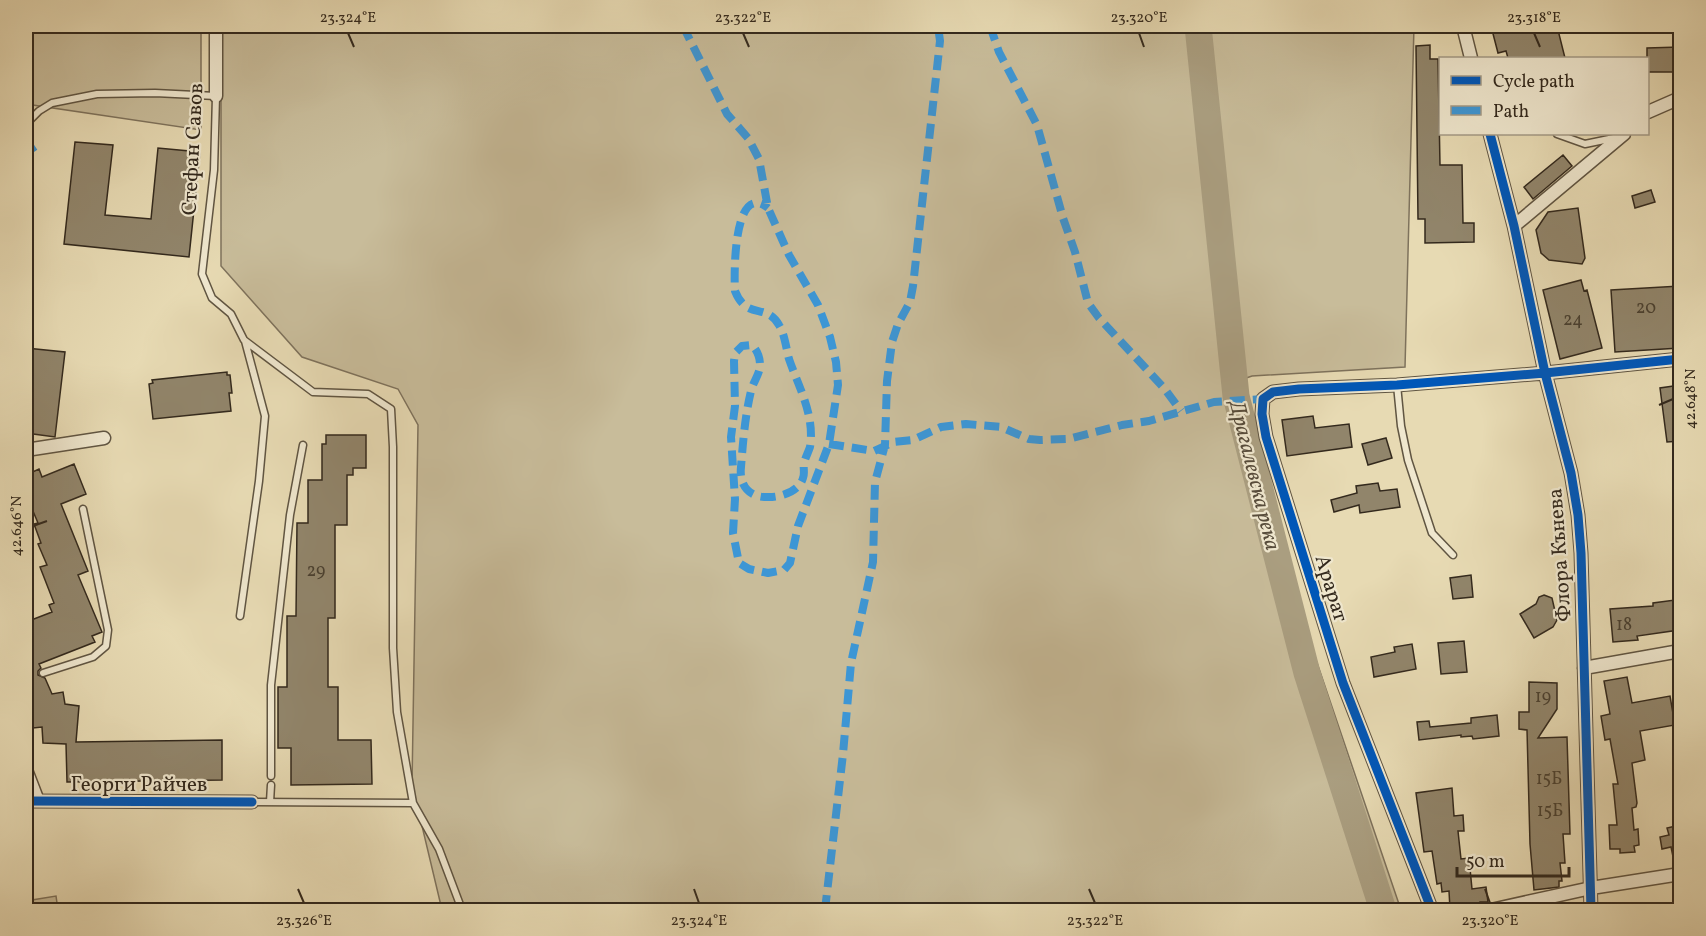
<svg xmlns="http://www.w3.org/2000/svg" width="1706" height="936" viewBox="0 0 1706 936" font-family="Vollkorn,serif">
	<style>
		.green { fill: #c8bc9a; stroke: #7e725c; stroke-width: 1.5 }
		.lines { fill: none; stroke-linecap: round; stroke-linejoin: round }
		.river { stroke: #aa9e80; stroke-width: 27 }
		.building { fill: #91856b; stroke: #33291d; stroke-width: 1.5 }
		.service-casing { stroke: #605542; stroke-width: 9 }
		.minor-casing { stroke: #605542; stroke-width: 15 }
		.service { stroke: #efe7ce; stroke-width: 6 }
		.minor { stroke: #efe7ce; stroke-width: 12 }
		.quiet { stroke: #3d96d5; stroke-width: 8; stroke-dasharray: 15 8; stroke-linecap: butt }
		.cycleway-casing { stroke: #efe7ce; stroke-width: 13 }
		.cycleway { stroke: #0057b8; stroke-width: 9 }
		.ticks { fill: none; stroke: #33291d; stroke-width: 2 }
		.labels { text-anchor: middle; stroke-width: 4.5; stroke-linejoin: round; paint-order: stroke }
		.number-label { font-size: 18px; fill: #4a4030 }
		.street-label { font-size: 21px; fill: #33291d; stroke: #efe7ce }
		.water-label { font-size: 22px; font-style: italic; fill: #574c3b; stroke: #efe7ce }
		.neatline { fill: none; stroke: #33291d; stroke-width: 2 }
		.ticks-label { font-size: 15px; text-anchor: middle; fill: #33291d }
	</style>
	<rect width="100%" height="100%" fill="#e7dab3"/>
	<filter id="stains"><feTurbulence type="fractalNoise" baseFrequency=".00333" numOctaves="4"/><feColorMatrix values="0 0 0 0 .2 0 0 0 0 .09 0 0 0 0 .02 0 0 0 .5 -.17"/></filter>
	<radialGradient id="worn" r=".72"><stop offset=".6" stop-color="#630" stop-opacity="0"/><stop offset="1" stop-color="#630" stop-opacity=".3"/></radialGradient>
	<!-- green -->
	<path class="green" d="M26 26H201V130L26 104Z
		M221 26H1414L1405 367 1252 376 1223 386 1401 910H442L412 784 418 425 398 389 302 357 221 266Z
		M56 896 58 910H26V901Z"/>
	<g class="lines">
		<!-- river -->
		<path class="river" d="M1198 26 1236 396 1307 673 1383 910"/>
	</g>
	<!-- building -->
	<path class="building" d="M1491 26H1535L1536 29 1557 26 1565 58H1508L1506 51 1498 53Z
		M1430 45V59H1438L1440 165H1462L1463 223H1474V242L1425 243V219H1418L1416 46Z
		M1680 47V72H1647V48Z
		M75 142 113 145 105 215 151 219 158 148 200 152 189 257 64 244Z
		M1563 155 1572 166 1533 199 1524 187Z
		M1651 190 1655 202 1635 208 1632 196Z
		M1578 208 1585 258 1582 264 1549 260 1541 253 1536 230 1548 212Z
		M1581 280 1584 291 1587 290 1602 348 1560 359 1543 290Z
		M1680 286V348L1615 352 1611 290Z
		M26 348 65 352 55 437 26 433Z
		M227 372V375H230L232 393H229L231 411 153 419 149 384 153 383 152 380Z
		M1680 385V441L1667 442 1660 388Z
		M1313 416 1315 428 1349 424 1352 447 1287 456 1282 420Z
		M326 435H366V468H353V475H347V525H335V618H328V687H338V740H371L372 784 291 785V748H278V687H287V616H296L297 523H308V480H322V444H326Z
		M1386 438 1392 458 1368 465 1362 444Z
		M74 464 86 494 61 504 88 571 78 575 102 632 92 636 95 642 39 664 41 668 38 671V675L45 678 52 694 63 692 65 704 79 706 76 742 222 740V780L67 782 66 744 43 743 42 727 33 728 26 702V622L52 612 49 605 54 603 40 567 47 565 38 544 41 543 34 524 38 523 27 497 29 496 26 487V475L39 469 42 477Z
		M1378 483 1380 491 1397 489 1400 507 1360 513 1359 505 1334 512 1331 500 1357 493 1356 486Z
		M1471 575 1473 597 1453 599 1450 578Z
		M1544 595 1552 598 1557 620 1553 627 1534 638 1520 614 1536 604 1539 597Z
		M1675 600 1676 606 1680 605 1679 630 1637 636 1638 640 1613 642 1610 609 1653 606V603Z
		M1464 641 1467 672 1441 674 1438 643Z
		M1412 644 1416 669 1374 677 1371 657 1395 652 1394 647Z
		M1627 677 1632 703 1670 696 1675 725 1640 731 1645 760 1632 763 1637 803 1636 807 1632 808 1634 830 1638 829 1639 845 1634 846 1635 852 1620 853V849H1610L1609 825H1617L1613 784H1618L1610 739 1605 740 1601 716 1610 714 1604 681Z
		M1529 682 1557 683V709L1538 738 1567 737 1570 834H1563L1565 863H1560L1562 881H1559V887L1534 890 1530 844 1527 730 1519 729V712H1529Z
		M1497 715 1499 736 1473 739 1472 736 1461 737V735L1419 740 1417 722 1429 721 1430 727 1471 723V718Z
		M1452 788 1454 816 1463 815 1464 831H1458L1461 859 1469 858 1472 889 1486 887 1488 902H1480V906L1450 909 1449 891 1442 892 1441 883 1437 884 1432 851 1424 852 1416 793Z
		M1680 825V865L1675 866 1671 847 1662 849 1660 837 1669 835 1667 828Z"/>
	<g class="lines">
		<!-- service casing -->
		<g class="service-casing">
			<path id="service" d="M26 124 39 111 52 103 97 94 155 93 216 96 214 170 202 274 212 298 231 314 244 340 313 392 368 394 391 409 393 447V648L397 712 413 803 439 849 462 910
				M1557 134 1585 144 1614 138
				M1397 385 1401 426 1408 460 1432 533 1453 555
				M240 616 259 481 265 416 245 341
				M43 673 93 657 106 646 108 630 83 509
				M271 776V685L290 515 303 445
				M252 802 413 803
				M270 802 271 785"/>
		</g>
		<!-- minor casing -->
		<g class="minor-casing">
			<path id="minor" d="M216 26V96
				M1463 26 1471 58
				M1648 112 1680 98
				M1490 134 1514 226 1545 373 1571 473 1578 515 1581 553 1591 910
				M1514 226 1624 134
				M26 450 104 438
				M1584 668 1680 651
				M26 770 38 801
				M26 801 252 802
				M1434 910 1431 908 1343 683 1266 437 1262 414 1263 399 1273 392 1299 389 1397 385 1545 373 1680 359
				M1491 910 1591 888 1680 874"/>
		</g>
		<!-- service -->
		<use href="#service" class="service"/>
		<!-- minor -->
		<use href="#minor" class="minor"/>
		<!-- quiet -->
		<path class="quiet" d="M683 26 727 114 748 138 759 159 768 208 789 255 818 305 830 337 836 362 838 385 829 444 798 526 790 563 784 570 768 573 749 569 739 563 733 533 735 499 731 437 735 406 734 361 735 353 742 346 752 345C757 350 760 357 760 365 760 374 753 382 751 391 745 416 743 442 741 467 739 484 748 497 766 497 779 498 799 492 803 478 805 473 803 469 804 464 805 458 808 453 810 447 815 415 799 388 789 359 786 348 785 335 779 325 766 302 747 321 735 291 734 276 733 180 768 208
			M990 26 999 52 1037 125 1063 218 1075 252 1088 303 1099 318 1164 388 1181 411
			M26 140 34 152
			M829 444 874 451 894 442 913 440 941 427 966 424 1001 427 1029 439 1040 440 1068 439 1122 425 1149 421 1214 402 1263 399
			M825 910 843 754 851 663 873 562 875 482 885 445 887 381 892 342 898 324 910 302 913 286 940 41 938 26"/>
		<!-- cycleway casing -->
		<g class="cycleway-casing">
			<path id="cycleway" d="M1490 134 1514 226 1545 373 1571 473 1578 515 1581 553 1591 910
				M26 801 252 802
				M1434 910 1431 908 1343 683 1266 437 1262 414 1263 399 1273 392 1299 389 1397 385 1545 373 1680 359"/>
		</g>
		<!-- cycleway -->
		<use href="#cycleway" class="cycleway"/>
	</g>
	<!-- ticks -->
	<path class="ticks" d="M348 33 354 47M743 33 749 47M1139 33 1144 47M1534 33 1540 47M1659 405 1673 399M33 526 47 521M298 889 304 903M694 889 699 903M1089 889 1095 903M1485 889 1490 903"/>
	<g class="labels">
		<!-- number labels -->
		<g class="number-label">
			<text x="1646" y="313">20</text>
			<text x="1573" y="325">24</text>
			<text x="316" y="576">29</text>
			<text x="1624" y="630">18</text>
			<text x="1543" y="702">19</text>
			<text x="1549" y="784">15Б</text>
			<text x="1550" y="816">15Б</text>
		</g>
		<!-- street labels -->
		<g class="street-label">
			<text transform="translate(192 149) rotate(-87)" y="7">Стефан Савов</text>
			<text transform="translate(1559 555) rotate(-94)" y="7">Флора Кънева</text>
			<text transform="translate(1332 588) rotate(73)" y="7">Арарат</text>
			<text x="139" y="791">Георги Райчев</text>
		</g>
		<!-- water labels -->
		<g class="water-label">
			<text transform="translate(1256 475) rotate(76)" y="8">Драгалевска река</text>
		</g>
	</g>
	<!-- margin -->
	<rect width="1706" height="936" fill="none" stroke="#e7dab3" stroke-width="66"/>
	<!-- legend -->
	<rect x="1439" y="57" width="210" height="78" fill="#efe7ce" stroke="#a49b87" stroke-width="1.5"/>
	<rect x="1451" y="76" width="30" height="9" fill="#0057b8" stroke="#a49b87" stroke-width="1.5"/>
	<text x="1493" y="87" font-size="18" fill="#33291d">Cycle path</text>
	<rect x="1451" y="106" width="30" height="9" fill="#3d96d5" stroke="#a49b87" stroke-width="1.5"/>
	<text x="1493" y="117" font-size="18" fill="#33291d">Path</text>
	<!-- scale -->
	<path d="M1457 867v9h112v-9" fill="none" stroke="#33291d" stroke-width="3"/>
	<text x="1466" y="867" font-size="18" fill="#33291d" stroke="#efe7ce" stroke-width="4.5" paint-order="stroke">50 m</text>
	<rect x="33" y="33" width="1640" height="870" class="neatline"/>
	<g class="ticks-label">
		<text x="348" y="22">23.324°E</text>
		<text x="743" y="22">23.322°E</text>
		<text x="1139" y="22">23.320°E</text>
		<text x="1534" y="22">23.318°E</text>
		<text transform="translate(1690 399) rotate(-90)" y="5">42.648°N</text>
		<text transform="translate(16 526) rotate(-90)" y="5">42.646°N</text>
		<text x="304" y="925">23.326°E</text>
		<text x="699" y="925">23.324°E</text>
		<text x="1095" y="925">23.322°E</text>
		<text x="1490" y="925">23.320°E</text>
	</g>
	<rect width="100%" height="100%" filter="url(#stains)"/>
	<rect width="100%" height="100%" fill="url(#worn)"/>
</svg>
